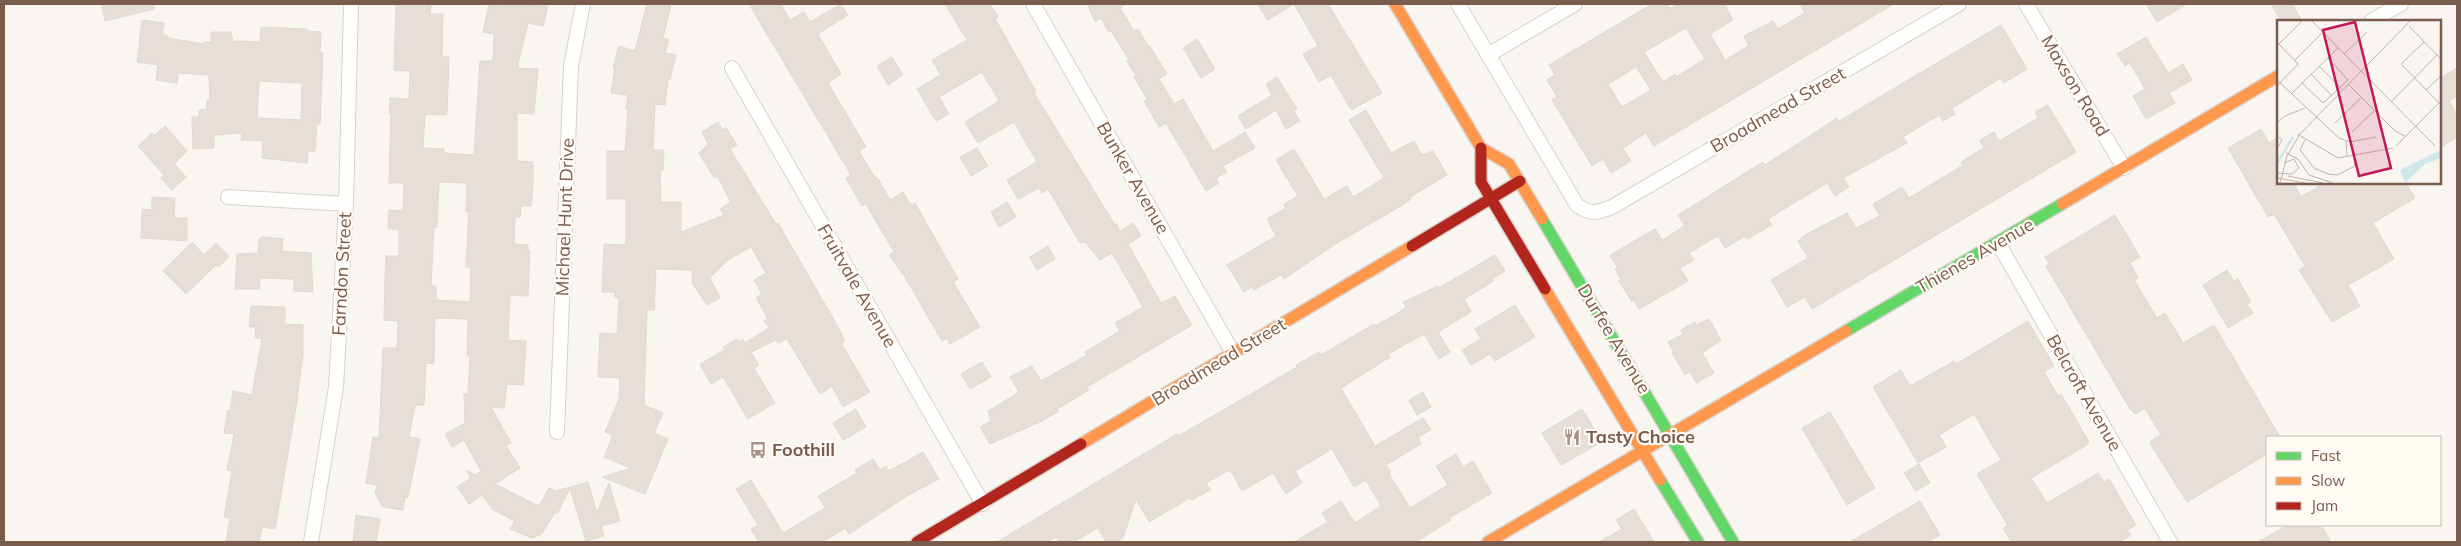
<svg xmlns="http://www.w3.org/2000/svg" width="2461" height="546" viewBox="0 0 2461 546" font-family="Mulish,sans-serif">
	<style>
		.building { fill: #e6ded7; stroke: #e2d8d2; fill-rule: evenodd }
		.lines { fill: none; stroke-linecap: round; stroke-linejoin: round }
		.street-casing { stroke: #d7d1cb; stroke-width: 16 }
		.fast-casing { stroke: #d9d2cb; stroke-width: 14 }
		.slow-casing { stroke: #d9d2cb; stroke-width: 14 }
		.jam-casing { stroke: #d9d2cb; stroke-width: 14 }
		.street { stroke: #fefefd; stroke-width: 14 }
		.fast { stroke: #63d668; stroke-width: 11 }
		.slow { stroke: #ff974d; stroke-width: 11 }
		.jam { stroke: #b3261e; stroke-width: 11 }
		.labels { text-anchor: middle; stroke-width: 4.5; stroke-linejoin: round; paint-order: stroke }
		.street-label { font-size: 18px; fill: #7a5c4d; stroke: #fffaf3 }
		.poi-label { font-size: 18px; font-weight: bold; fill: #7a5c4d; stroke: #fffaf3; text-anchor: start }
		.inset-river { fill: none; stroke: #d0e8ea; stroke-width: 2.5 }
		.inset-road { fill: none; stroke: #c2b3aa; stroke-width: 1 }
		.view { fill: #c2185b; fill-opacity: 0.15; stroke: #c2185b; stroke-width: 2.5 }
		.inset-edge { fill: none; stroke: #7a5c4d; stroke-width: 2.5 }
	</style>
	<rect width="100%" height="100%" fill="#f9f5f0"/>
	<!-- building -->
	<path class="building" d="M101 4H154V9L105 21Z
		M396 4H431L430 14H443L442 57H449L447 113 446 115 425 114 423 148 444 149V153L474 155 480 61H493L494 34 483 32 489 4 548 6 543 26 528 23 517 68 538 69 534 114 517 113V161L533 162V183L531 206H521L520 217H515L514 244 528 245V251H530L529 272 528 296 510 295 508 340 526 341 525 362 523 385 507 384 504 408 491 407 511 443 506 446 520 468 495 484 539 506 549 488 556 491 588 482 597 513 609 483 620 521 601 526 604 536 586 541 570 488 557 514 555 512 542 534 532 538 510 529 515 521 493 510 482 495 469 504 457 487 471 478 466 470 475 475 481 471 464 440 452 447 445 434 465 423 464 394H468L470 356H467L468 319 435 318 434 364 426 363 424 405H415L409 437 420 439 408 497H405L403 510 383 507 375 493 377 485 366 483 373 437 379 438 383 348H397L398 321 384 320 385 277 386 256H399V229H388L389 210 403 211 404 183H389L391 113H389L390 98 409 99 410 71 394 70ZM439 182 467 183 466 212H469L466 264V267H471L470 302 436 300V286H431L434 227H437Z
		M647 4H671L663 38 669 40 665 53 676 55 670 79H668L665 105 655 104 653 150H664L663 171 660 170 661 202H681V232L724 215 720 209 731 202 717 176 714 178 699 153 708 144 702 132 718 122 723 130 726 128 737 145 730 149 776 224 778 223 833 318 845 341 841 343 870 392 843 407 832 386 820 394 787 339 778 343 776 340 751 352 759 365 754 368 775 403 748 419 723 377 711 384 700 364 725 350 723 347 737 339 739 342 743 339 745 343 769 328 764 321 768 319 756 298 762 294 754 280 766 273 751 247 728 260 710 278 720 298 707 305 692 283 693 270 656 269 654 310H647L644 405 663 413 654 433 668 439 645 494 602 477 631 468 604 457 613 435 605 432 619 399 620 378 598 377 600 333 617 334 619 298H615V292H602L604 244 626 245V199H607V151H625L628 109H626L628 95 611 93 615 68H613L619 46 635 51Z
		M749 4H781L790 20 804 12 810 22 841 4 848 15 818 34 841 74 828 83 866 147 859 151 875 178 877 177 890 200 903 192 911 205 915 203 958 279 953 282 980 327 950 344 947 338 942 341 905 277 889 255 894 252 866 204 862 206 846 178 851 175Z
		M945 4H990L998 17 995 19 1022 66 1036 92 1034 93 1115 225 1117 224 1120 231 1133 223 1141 236 1128 244 1161 303 1175 296 1192 325 1087 387 1089 390 1057 409 1059 411 1042 421 990 444 980 427 991 421 988 411 1019 392 1010 377 1032 366 1041 381 1087 355 1085 352 1120 331 1115 323 1143 307 1112 253 1100 260 1085 242 1080 243 1048 189 1042 193 1039 188 1018 199 1007 180 1037 162 1014 122 978 143 965 122 999 101 982 72 939 97 949 114 936 121 917 89 941 75 932 60 967 40Z
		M1087 4H1126L1120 8 1134 31 1138 29 1149 47 1150 46 1167 74 1159 79 1174 104 1183 99 1213 151 1245 132 1255 148 1223 166 1227 172 1216 178 1219 183 1206 191 1166 123 1159 127 1144 101 1147 99 1134 77 1136 76 1127 61 1129 60 1111 31H1108L1101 18 1095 22Z
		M1257 4H1328L1382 93 1351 110 1331 75 1319 82 1303 54 1318 46 1294 4 1268 20Z
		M1652 4H1667L1670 9 1678 4H1724L1733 20 1710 34 1725 60 1749 46 1744 36 1773 21 1778 29 1805 13 1800 4H1894L1654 146 1646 133 1623 148 1631 161 1611 173 1603 159 1592 166 1552 100 1557 97 1547 80 1555 75 1549 65ZM1686 28 1705 59 1676 77 1675 74 1663 82 1644 52ZM1636 67 1651 90 1622 107 1608 84Z
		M2146 4H2187L2157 22Z
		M2271 4H2292L2302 21H2281Z
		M142 20 164 23 162 34 168 36V38L204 44V42H211V33L213 32H231L233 41 260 42 261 27H264L307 29 306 31 321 32 320 53H323L320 124H317L315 151H308L307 163 262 158 263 141 241 140 242 133 214 135V148L193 149 192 117H199V110L207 109V101L210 100 209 75 178 73 177 83 156 80 158 65 137 62ZM259 81 302 83 301 120 257 118Z
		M2001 25 2027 69 2004 83 2001 78 1952 108 1955 114 1943 121 1939 115 1903 137 1907 143 1843 178 1849 187 1835 196 1827 183 1768 219 1772 225 1747 239 1745 236 1725 248 1718 236 1689 253 1694 260 1680 268 1688 281 1639 309 1634 300 1632 302 1619 281 1621 279 1615 269 1618 268 1610 255 1655 229 1662 240 1685 226 1678 215 1763 162 1765 165 1837 118 1839 121Z
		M2146 37 2168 73 2183 64 2192 80 2169 93 2175 103 2146 119 2133 96 2145 89 2130 63 2125 66 2117 54Z
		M1197 39 1215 69 1201 78 1183 48Z
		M892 57 903 75 888 85 877 66Z
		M2457 68V96L2449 101 2457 115V137L2440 148V78Z
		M1277 77 1297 109 1294 111 1300 121 1286 129 1276 110 1246 129 1238 116 1272 95 1266 84Z
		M2048 105 2076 152 1812 309 1805 297 1787 307 1771 280 1808 258 1798 241 1805 235 1847 213 1856 228 1880 216 1873 204 1902 187 1909 198 1963 165 1961 162 1984 148 1980 140 1994 132 1999 141 2038 118 2035 112Z
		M1366 110 1391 153 1414 141 1422 155 1433 151 1447 175 1410 197 1411 199 1401 206 1337 243 1284 279 1281 275 1254 290 1252 287 1244 292 1227 265 1276 236 1267 219 1286 208 1284 204 1298 196 1276 160 1294 149 1324 199 1347 186 1353 197 1384 178 1349 120Z
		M165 126 187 151 174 164 186 177 172 190 161 178 164 175 138 146 152 133 155 135Z
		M2261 129 2269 143 2278 137V182H2293L2301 197 2326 182H2405L2415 198 2373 223 2394 259 2348 285 2360 306 2332 322 2299 270 2305 266 2274 214 2268 217 2228 148Z
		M977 148 988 166 971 176 960 157Z
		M152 197 175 198 174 218H187V241L141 238 142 209 152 210Z
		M1007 202 1016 217 999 227 991 212Z
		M2115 215 2140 257 2130 263 2138 278 2134 280 2157 318 2165 313 2183 343 2214 325 2280 437H2267V454L2187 502 2151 445V441L2161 435 2145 408 2135 414 2130 409 2046 266 2049 264 2045 257Z
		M263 237 283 239 282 251 311 253 313 292 294 291V279L260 278 259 289H235L237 254 258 253 259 239Z
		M192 242 204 255 216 243 229 256 219 267 216 265 186 294 163 271Z
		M1048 246 1055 259 1037 270 1030 257Z
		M1495 255 1505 271 1492 279 1494 281 1464 299 1471 312 1438 332 1450 352 1439 359 1424 334 1388 354 1390 357 1341 388 1375 446 1423 418 1431 430 1418 437 1421 444 1386 465 1391 472 1389 474 1410 508 1448 485 1436 466 1456 454 1463 467 1473 461 1492 493 1449 518 1451 520 1416 542H1294L1328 522 1322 513 1341 501 1355 523 1381 506 1366 480 1354 487 1332 449 1295 471 1302 483 1286 494 1273 473 1242 491 1230 470 1206 483 1210 490 1192 500 1190 498 1149 522 1136 499 1123 538 1115 542H1106L1098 528 1073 542H1059L1056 537 1047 542H997L1177 434 1178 436 1213 416 1297 367 1296 365 1319 352 1321 355 1374 324 1375 326 1398 313 1406 307 1403 302 1438 286 1439 288Z
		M2227 270 2234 281 2238 279 2251 302 2247 304 2253 313 2228 328 2203 285Z
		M1515 305 1535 337 1495 361 1490 354 1471 365 1462 350 1481 339 1475 329Z
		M251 306 285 307V324L303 325V354L297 401 275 529 262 527 259 542H226L230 518 224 517 232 471 227 470 234 434 224 433 228 410 230 411 233 391 252 395 262 338H255L256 327H249Z
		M1709 319 1721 340 1702 353 1714 373 1696 383 1690 372 1685 375 1672 353 1674 352 1668 342 1683 334 1681 330 1695 322 1696 325Z
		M2028 321 2054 366 2044 372 2058 396 2061 394 2089 442 2087 445 2031 478 2047 503 2098 473 2104 482 2109 479 2136 525 2127 530 2131 535 2119 542H2011L2003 528 2008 526 1977 474 2001 460 1974 414 1939 435 1946 447 1918 463 1873 387 1901 370 1910 386 1954 361 1956 364Z
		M982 362 991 377 970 389 961 374Z
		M1423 392 1431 407 1417 415 1409 400Z
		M856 409 866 427 843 440 833 423Z
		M1582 409 1602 442 1561 465 1542 433Z
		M1830 412 1875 488 1847 505 1802 428Z
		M923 452 939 479 910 494 849 534 846 528 822 542H759L751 529 758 525 736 489 751 480 783 533 825 508 818 496 857 473 855 470 873 459 880 470 886 466 889 471Z
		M1919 464 1930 483 1916 491 1904 473Z
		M1920 501 1940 535 1928 542H1850Z
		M1634 509 1654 542H1599L1622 529 1616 520Z
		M356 515 380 519 376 542H353Z
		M2288 525H2321L2331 542H2258Z"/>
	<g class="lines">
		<!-- street casing -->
		<g class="street-casing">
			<path id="street" d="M1033 4 1233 353
				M1458 4 1577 205C1590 215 1597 213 1612 207L1959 4
				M2026 4 2124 168
				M2371 21 2401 4
				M1488 55 1575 4
				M732 68 983 504
				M228 197 346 204
				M1998 243 2170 542
				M557 432 571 66 583 4
				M311 542 336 387 346 204 351 4"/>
		</g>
		<!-- fast casing -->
		<g class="fast-casing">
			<path id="fast" d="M1542 219 1733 542
				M1846 331 2062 204
				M1660 480 1698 542"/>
		</g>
		<!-- slow casing -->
		<g class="slow-casing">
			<path id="slow" d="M1395 4 1481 148 1509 164 1542 219
				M2062 204 2278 76
				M1545 289 1660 480
				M1081 444 1412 246
				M1488 542 1846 331"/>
		</g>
		<!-- jam casing -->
		<g class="jam-casing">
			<path id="jam" d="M1481 148V182L1545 289
				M1412 246 1520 181
				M917 542 1081 444"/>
		</g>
		<!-- street -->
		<use href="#street" class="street"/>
		<!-- fast -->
		<use href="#fast" class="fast"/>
		<!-- slow -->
		<use href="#slow" class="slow"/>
		<!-- jam -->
		<use href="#jam" class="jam"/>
	</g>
	<!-- icons -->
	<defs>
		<g id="restaurant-bare" transform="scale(1.35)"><path d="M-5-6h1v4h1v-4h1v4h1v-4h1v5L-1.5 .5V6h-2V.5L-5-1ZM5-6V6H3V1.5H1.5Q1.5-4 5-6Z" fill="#a69286" stroke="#fffaf3" stroke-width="2.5" paint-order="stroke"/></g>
		<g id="bus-bare" transform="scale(1.35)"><path d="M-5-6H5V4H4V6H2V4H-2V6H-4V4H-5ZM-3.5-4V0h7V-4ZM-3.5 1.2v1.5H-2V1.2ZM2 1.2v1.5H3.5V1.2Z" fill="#a69286" stroke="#fffaf3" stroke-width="2.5" paint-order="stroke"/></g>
	</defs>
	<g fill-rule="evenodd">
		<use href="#restaurant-bare" x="1572" y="437"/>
		<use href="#bus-bare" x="758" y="450"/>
	</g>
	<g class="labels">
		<!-- street labels -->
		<g class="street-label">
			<text transform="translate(2075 86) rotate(59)" y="6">Maxson Road</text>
			<text transform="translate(1778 110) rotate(-30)" y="6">Broadmead Street</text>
			<text transform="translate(1133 178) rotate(60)" y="6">Bunker Avenue</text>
			<text transform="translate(565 217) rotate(-88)" y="6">Michael Hunt Drive</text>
			<text transform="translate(1975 256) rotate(-30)" y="6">Thienes Avenue</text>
			<text transform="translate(342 274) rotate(-87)" y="6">Farndon Street</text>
			<text transform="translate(857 286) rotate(60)" y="6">Fruitvale Avenue</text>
			<text transform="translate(1614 339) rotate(59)" y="6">Durfee Avenue</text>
			<text transform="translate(1219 362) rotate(-31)" y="6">Broadmead Street</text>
			<text transform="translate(2084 393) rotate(60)" y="6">Belcroft Avenue</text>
		</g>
		<!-- poi labels -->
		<g class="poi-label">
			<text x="1586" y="443">Tasty Choice</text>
			<text x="772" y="456">Foothill</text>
		</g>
	</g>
	<!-- overview -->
	<g transform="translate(2277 20)">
		<rect width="164" height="164" fill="#f9f5f0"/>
		<path d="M164 130V138L148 144 128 163 123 150Z" fill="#d0e8ea"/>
		<path class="inset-river" d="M0 143 16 117"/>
		<path class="inset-road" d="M34 0 158 126M132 6 164 39M0 22 21 44 0 66M147 22 124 44 162 83M2 24 26 0M67 34 90 12M18 40 45 13M42 46 63 67M34 54 55 76M0 60 62 118 73 122 99 117M25 63 46 83 71 60 51 38M71 64 118 111 128 116M149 70 164 56M14 74 61 28M114 82 160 35M0 103 8 96 28 88M58 103 84 78M75 112 97 91M20 114 61 138 116 128M0 116 5 120 0 129M28 120 23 130 37 148 51 154 60 155 78 146 77 136M69 121 70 137M119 126 164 81M9 133 21 139 32 155 56 163M0 153 15 154 22 148 17 139 7 143M11 156 46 163M0 158 28 163M3 163 10 136 23 114 134 0"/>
		<path class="view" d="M78 2 114 148 82 156 46 10Z"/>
		<rect width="164" height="164" class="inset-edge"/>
	</g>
	<!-- border -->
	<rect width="2461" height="546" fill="none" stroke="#7a5c4d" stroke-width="10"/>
	<!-- legend -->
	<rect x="2266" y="436" width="175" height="90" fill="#fffaf3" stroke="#cabbb1"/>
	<rect x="2276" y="452" width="25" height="8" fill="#63d668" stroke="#cabbb1"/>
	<text x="2311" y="461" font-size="15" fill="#7a5c4d">Fast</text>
	<rect x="2276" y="477" width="25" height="8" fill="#ff974d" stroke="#cabbb1"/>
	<text x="2311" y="486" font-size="15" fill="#7a5c4d">Slow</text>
	<rect x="2276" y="502" width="25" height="8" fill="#b3261e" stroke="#cabbb1"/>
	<text x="2311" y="511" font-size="15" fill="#7a5c4d">Jam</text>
</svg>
